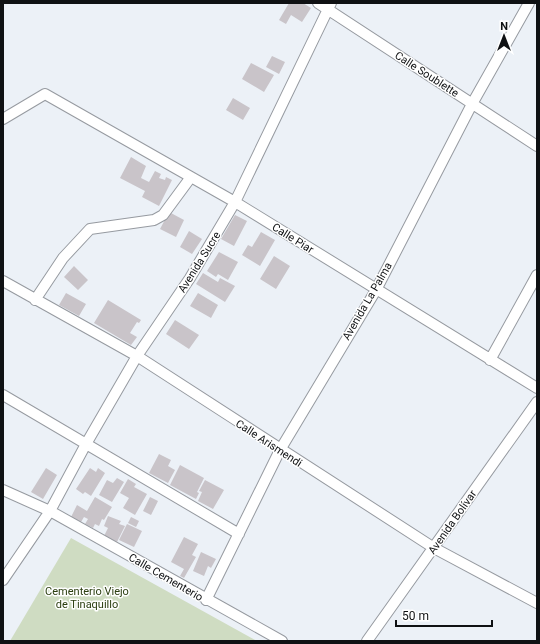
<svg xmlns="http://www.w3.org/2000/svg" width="540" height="644" viewBox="0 0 540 644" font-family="Roboto,sans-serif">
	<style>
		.green { fill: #cfdcc2 }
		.building { fill: #c9c4c9 }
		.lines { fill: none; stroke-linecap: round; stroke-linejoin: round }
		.minor-casing { stroke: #969aa0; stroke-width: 12 }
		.minor { stroke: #fff; stroke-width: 10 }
		.labels { text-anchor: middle; stroke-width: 3; stroke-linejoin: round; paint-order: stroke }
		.street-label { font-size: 11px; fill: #0f1113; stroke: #fff }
		.park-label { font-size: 11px; fill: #2b3e10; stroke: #fff }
	</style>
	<rect width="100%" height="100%" fill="#ecf1f7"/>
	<!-- green -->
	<path class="green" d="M71 538 257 641H10Z"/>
	<!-- building -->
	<path class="building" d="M289 3H303L311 8 302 22 291 15 286 24 279 20Z
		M272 56 285 62 279 74 266 67Z
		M251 63 274 75 264 92 242 79Z
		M233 98 250 108 243 120 226 110Z
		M131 157 146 166 141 178 149 182 155 171 161 174 159 178 165 180 166 177 172 180 159 206 142 197 145 191 120 178Z
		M169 212 184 220 176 237 160 229Z
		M235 215 247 221 234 246 221 239Z
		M189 231 202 239 192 254 180 247Z
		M261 232 275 240 260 266 242 255 248 245 252 247Z
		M219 252 238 262 228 280 218 274 216 277 207 271Z
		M274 256 290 266 276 289 260 279Z
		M74 266 88 280 78 290 64 277Z
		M203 273 218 282 220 278 235 286 225 302 196 284Z
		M66 293 86 304 79 316 59 305Z
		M198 293 218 305 211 318 190 306Z
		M108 300 141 320 139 323 137 322 130 333 137 337 131 345 94 323Z
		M175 320 199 335 189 349 166 334Z
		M159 454 171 460 168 466 175 470 168 483 149 473Z
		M180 465 204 478 197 492 199 493 196 499 170 485Z
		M46 468 57 475 43 499 31 492Z
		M90 468 96 472 98 468 105 473 91 496 85 492 83 494 76 489Z
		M117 478 124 482 112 502 99 495 107 480 113 483Z
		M128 479 136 484 134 487 147 494 135 515 123 508 129 498 120 493Z
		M205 480 224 490 213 509 198 501 202 492 199 491Z
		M95 497 112 507 104 520 102 519 99 526 95 524 93 528 85 524 88 519 84 517 81 522 71 517 77 505 87 511Z
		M150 497 158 501 151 515 143 511Z
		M108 516 121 521 119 524 125 526 117 542 104 536 108 528 104 526Z
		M131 517 139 521 136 527 128 523Z
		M127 524 142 531 134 547 119 540Z
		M184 537 198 544 192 555 196 557 184 578 180 576 184 569 171 562Z
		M201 552 216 559 211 568 208 566 204 576 193 571Z"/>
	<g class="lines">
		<!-- minor casing -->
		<g class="minor-casing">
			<path id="minor" d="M318 3 537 146
				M3 119 45 94 235 202 537 388
				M3 281 137 356 434 548 537 603
				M35 300 63 258 90 229 154 220 163 215 191 177
				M490 360 537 275
				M3 395 239 534
				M3 490 50 511 282 641
				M3 580 50 511 86 444 137 356 190 278 235 202 331 3
				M206 600 280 450 376 290 472 104 529 3
				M367 641 537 402"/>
		</g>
		<!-- minor -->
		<use href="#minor" class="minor"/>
	</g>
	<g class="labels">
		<!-- street labels -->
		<g class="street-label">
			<text transform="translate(427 74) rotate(33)" y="4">Calle Soublette</text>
			<text transform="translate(293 238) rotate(32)" y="4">Calle Piar</text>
			<text transform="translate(199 262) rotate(-58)" y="4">Avenida Sucre</text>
			<text transform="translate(367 301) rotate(-60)" y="4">Avenida La Palma</text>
			<text transform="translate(269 443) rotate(33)" y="4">Calle Arismendi</text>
			<text transform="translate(452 522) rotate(-55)" y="4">Avenida Bolívar</text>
			<text transform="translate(166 577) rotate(30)" y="4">Calle Cementerio</text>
		</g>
		<!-- park labels -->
		<g class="park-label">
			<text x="87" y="595">Cementerio Viejo<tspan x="87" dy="13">de Tinaquillo</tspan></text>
		</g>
	</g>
	<!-- border -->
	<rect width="540" height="644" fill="none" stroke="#0f1113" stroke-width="8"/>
	<!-- north arrow -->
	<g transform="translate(504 36)" stroke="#ffffff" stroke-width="3" paint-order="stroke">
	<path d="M0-3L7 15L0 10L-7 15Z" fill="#0f1113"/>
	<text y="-6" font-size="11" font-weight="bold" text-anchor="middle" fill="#0f1113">N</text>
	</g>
	<!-- scale -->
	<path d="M396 620v6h96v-6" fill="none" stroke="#0f1113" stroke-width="2"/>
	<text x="402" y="620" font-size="12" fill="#0f1113" stroke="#ffffff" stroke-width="3" paint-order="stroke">50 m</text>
</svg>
